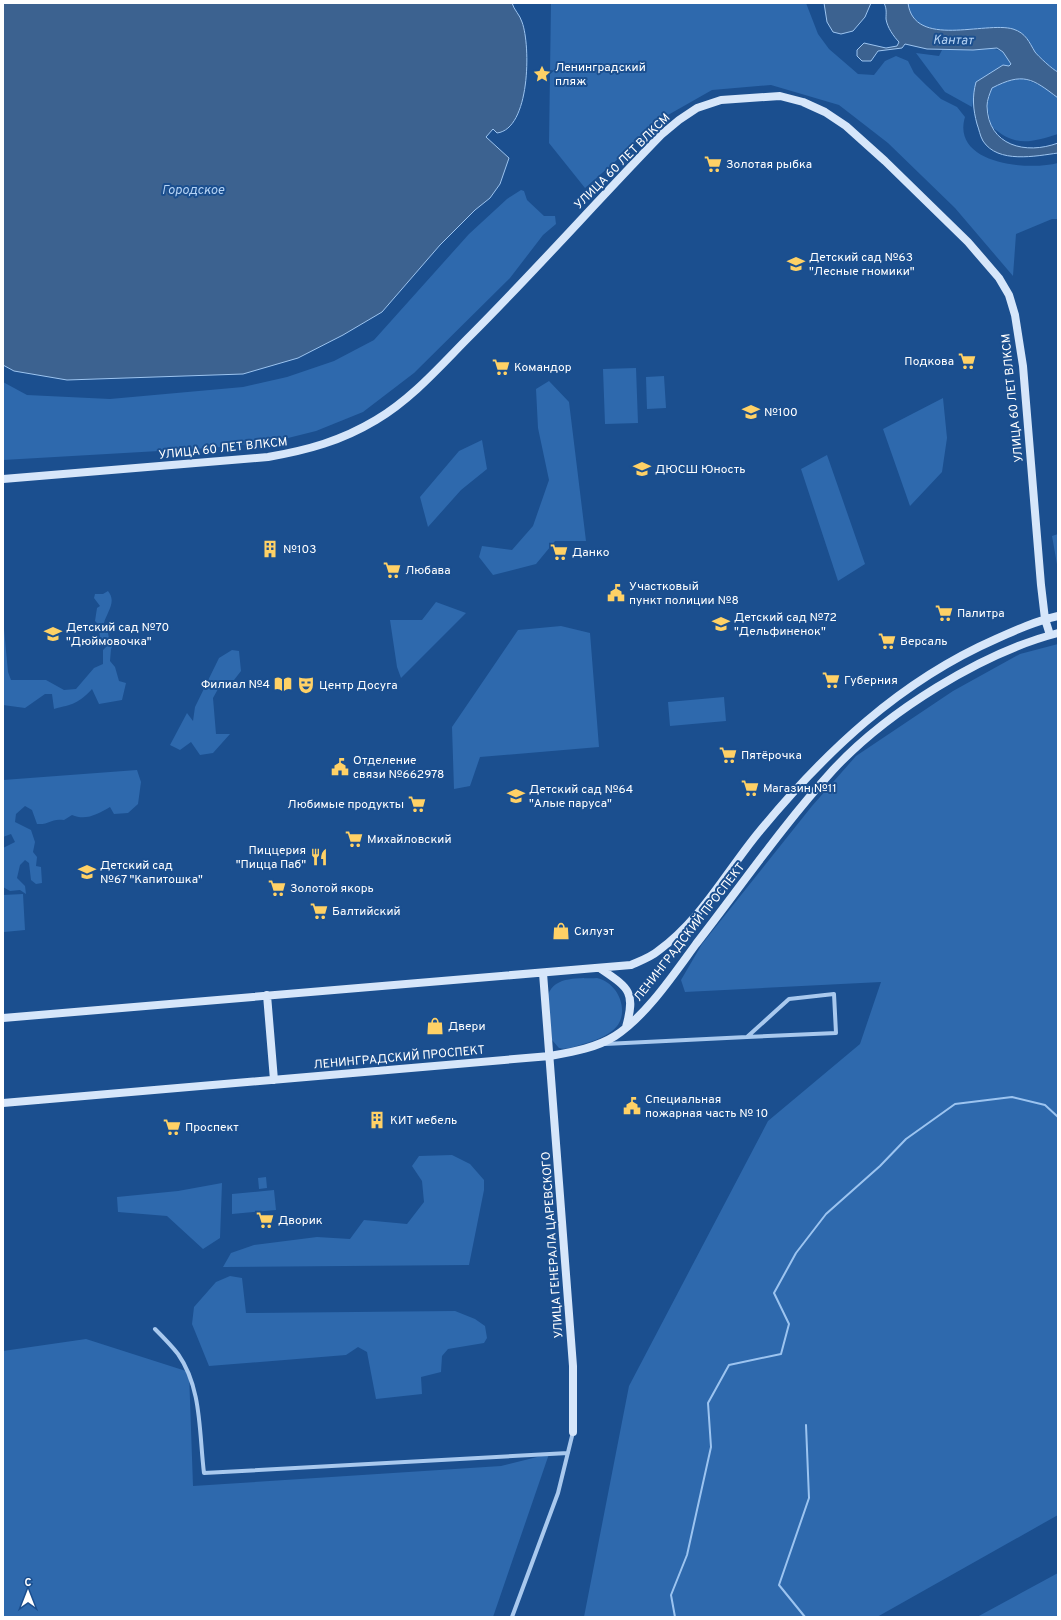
<svg xmlns="http://www.w3.org/2000/svg" width="1061" height="1620" viewBox="0 0 1061 1620" font-family="Overpass,sans-serif">
	<style>
		.green { fill: #2e69ad }
		.water { fill: #3c6290; stroke: #9cc4f0 }
		.lines { fill: none; stroke-linecap: round; stroke-linejoin: round }
		.stream { stroke: #9cc4f0; stroke-width: 2 }
		.street { stroke: #a9c9ee; stroke-width: 4 }
		.secondary { stroke: #d6e6fa; stroke-width: 8 }
		.labels { text-anchor: middle; stroke-width: 4; stroke-linejoin: round; paint-order: stroke }
		.poi-label { font-size: 12px; fill: #fff; stroke: #1b4f8f; text-anchor: start }
		.street-label { font-size: 12px; fill: #fff; stroke: #1b4f8f }
		.water-label { font-size: 13px; font-style: italic; fill: #b5d3f5; stroke: #1b4f8f }
	</style>
	<rect width="100%" height="100%" fill="#1b4f8f"/>
	<!-- green -->
	<path class="green" d="M551 3H806L818 34 829 49 858 74 874 75 885 61 896 56 908 61 914 73 927 86 941 99 957 107 965 117C951 164 1028 171 1058 163V219H1052L1016 234 1013 276 955 208 888 143 839 105 771 85 712 90 668 115 585 188 549 143Z
		M908 3H1058V72C1053 70 1038 56 1035 52 1029 42 1026 33 1013 29 985 21 914 49 908 3Z
		M989 48C999 49 1008 53 1012 64L1009 66 1003 65 976 82 972 107 945 92 916 53 939 56 942 50H973Z
		M1022 78 1042 86 1058 98V134C1029 143 1015 147 991 126L987 105 992 87 1006 81Z
		M521 190 524 191 527 200 544 216H555L556 224 543 235 510 278 414 373 363 412 316 431 276 441 211 448 3 460V382L27 395 110 399 243 387 287 377 334 361 374 340 469 234 507 199Z
		M636 368 638 423 605 424 603 369Z
		M664 376 666 408 647 409 646 377Z
		M549 381 569 402 586 541H555L536 564 493 575 479 557 482 546 512 550 533 526 549 480 538 428 536 389Z
		M943 398 947 438 942 472 910 506 883 429Z
		M482 440 487 469 461 490 428 527 420 497 459 451Z
		M827 455 865 564 838 581 801 469Z
		M1058 534V570L1052 536Z
		M108 591C117 602 107 612 104 623 103 625 105 630 105 633H108L109 638 115 640 111 649 110 661 115 667 119 681 126 683 122 700 99 704 92 689C78 704 73 704 54 709L52 694H45L25 708 3 705V618L8 672 11 680H46L64 690 76 689 94 668 103 664V650L108 645 104 639H100L99 625 95 621 97 608 100 606 94 598 95 594H103Z
		M436 602 466 613 401 678 397 667 390 620H422Z
		M561 626 590 633 599 747 480 757 470 786 454 789 452 727 518 630Z
		M1058 644V1515L877 1617H584L629 1386 768 1121 860 1044 881 982 685 992 681 980 702 944 812 806 856 756 953 691 1020 654Z
		M232 650 239 651 241 671 234 680H223L213 698 216 734H230L213 753 200 755 191 742 180 750 170 745 187 713 193 721 195 707 219 658Z
		M724 697 726 721 670 726 668 702Z
		M137 770 141 782 138 804 128 813 114 814 110 807C98 814 86 821 72 815L64 820C50 818 50 825 37 824L32 810 25 806 16 814 15 822 31 830 35 842 33 852 37 857 36 866 41 867 42 883 36 884 31 880 29 863 25 860 20 865 17 878 25 886 26 894 20 890 10 891 3 887V848L15 842 11 834 3 837V780Z
		M23 894 25 930 4 932 3 895Z
		M597 978C620 983 632 1016 612 1031 603 1038 591 1042 580 1045 573 1047 566 1050 559 1048L552 1040 548 995C555 975 580 979 597 978Z
		M452 1155 470 1164 484 1180V1190L469 1265 223 1267 231 1253 254 1245 317 1237 350 1239 364 1220 407 1224 424 1202 422 1181 412 1166 419 1156Z
		M266 1177 267 1188 259 1189 258 1178Z
		M222 1183 220 1238 203 1249 167 1216 118 1212 117 1197 178 1191Z
		M274 1190 276 1210 232 1214V1194Z
		M230 1276 242 1278 246 1313 455 1311 475 1319 485 1326 487 1338 484 1343 448 1349 442 1356 441 1372 421 1377 422 1394 376 1399 367 1352 358 1347 346 1355 209 1366 192 1324 194 1307 216 1282Z
		M86 1339 189 1372 193 1486 501 1466 549 1454 493 1617H3V1351Z
		M1058 1573V1617H977Z"/>
	<!-- water -->
	<path class="water" d="M3 3H512C514 10 520 15 522 22 531 46 530 129 497 133L493 129 486 137 509 158 500 184 490 198 475 210 440 245 382 312 343 335 298 358 243 374 67 380 14 371 3 365Z
		M824 3H871L865 17 853 31 841 34 833 32 827 22Z
		M884 3H908C914 49 985 21 1013 29 1026 33 1029 42 1035 52 1038 56 1053 70 1058 72V98C1032 78 1023 72 992 88 990 93 987 100 987 106 988 146 1026 155 1058 143V153C1036 156 998 164 983 141 980 136 979 129 977 124 973 109 972 97 976 82L1003 65 1009 66 1011 64 1003 52 997 48 973 50 927 49 905 44 902 48 878 51 871 61H862L857 56V50L864 43 886 48 897 46 899 42C894 37 887 27 886 19 886 13 887 9 884 3Z"/>
	<g class="lines">
		<!-- stream -->
		<path class="stream" d="M675 1617 671 1595 687 1555 711 1447 708 1403 729 1365 781 1354 789 1324 774 1293 796 1253 826 1214 880 1166 906 1139 955 1104 1012 1097 1045 1105 1058 1117
			M805 1617 779 1585 809 1498 806 1425"/>
		<!-- street -->
		<path class="street" d="M834 994 836 1033 747 1037 789 999Z
			M605 1044 747 1037
			M155 1329C163 1337 171 1345 178 1354 202 1388 199 1433 204 1473L568 1453
			M512 1617 558 1493 573 1432"/>
		<!-- secondary -->
		<path class="secondary" d="M3 479 268 457C308 450 341 441 376 420 413 398 441 365 471 335 536 270 597 201 661 135L679 120 697 108 721 100 780 96 803 102 825 112 846 126 885 161 968 242 999 278 1009 295 1015 315 1023 366 1041 585 1045 619 1050 635
			M601 969C629 988 636 992 626 1027
			M543 973 573 1366V1432
			M267 995 274 1080
			M3 1018 631 965C640 961 651 957 658 951 701 920 726 872 759 832 825 752 900 681 996 639 1016 630 1036 621 1058 616
			M3 1103 550 1056C572 1052 596 1048 615 1036 646 1016 674 974 696 944 741 886 783 825 833 770 887 712 981 653 1058 633"/>
	</g>
	<!-- icons -->
	<defs>
		<g id="sight-bare" transform="scale(1.38)"><path d="M0-6L1.8-2.2L6-1.7L2.9 1.2L3.7 5.4L0 3.3L-3.7 5.4L-2.9 1.2L-6-1.7L-1.8-2.2Z" fill="#ffd166" stroke="#1b4f8f" stroke-width="2.5" paint-order="stroke"/></g>
		<g id="supermarket-bare" transform="scale(1.38)"><path d="M-6-5.5h2.5l.6 2H6L4.5 2H-2.5L-4.4-4H-6ZM-1.5 3.2a1.3 1.3 0 1 0 .1 0ZM3 3.2a1.3 1.3 0 1 0 .1 0Z" fill="#ffd166" stroke="#1b4f8f" stroke-width="2.5" paint-order="stroke"/></g>
		<g id="school-bare" transform="scale(1.38)"><path d="M0-5L7-2L0 1L-7-2ZM-4 1L0 2.5L4 1V4Q0 6-4 4Z" fill="#ffd166" stroke="#1b4f8f" stroke-width="2.5" paint-order="stroke"/></g>
		<g id="building-bare" transform="scale(1.38)"><path d="M-4-6H4V6H1V3H-1V6H-4ZM-2.5-4.3h1.7v1.8h-1.7ZM.8-4.3h1.7v1.8H.8ZM-2.5-1h1.7V.8h-1.7ZM.8-1h1.7V.8H.8Z" fill="#ffd166" stroke="#1b4f8f" stroke-width="2.5" paint-order="stroke"/></g>
		<g id="civic-bare" transform="scale(1.38)"><path d="M-.6-6.5H3V-4.5H.6V-3L4-1V1h2V6H-6V1h2V-1L-.6-3ZM-1.2 2.5V6h2.4V2.5Z" fill="#ffd166" stroke="#1b4f8f" stroke-width="2.5" paint-order="stroke"/></g>
		<g id="library-bare" transform="scale(1.38)"><path d="M-6-4Q-3-5.5-.7-3.5V5Q-3 3-6 4ZM6-4Q3-5.5 .7-3.5V5Q3 3 6 4Z" fill="#ffd166" stroke="#1b4f8f" stroke-width="2.5" paint-order="stroke"/></g>
		<g id="theatre-bare" transform="scale(1.38)"><path d="M-5-5.5Q0-4 5-5.5V0Q5 5 0 6Q-5 5-5 0ZM-3.3-2.5H-1v1.5H-3.3ZM1-2.5H3.3v1.5H1ZM-2.8 1Q0 5.5 2.8 1Z" fill="#ffd166" stroke="#1b4f8f" stroke-width="2.5" paint-order="stroke"/></g>
		<g id="restaurant-bare" transform="scale(1.38)"><path d="M-5-6h1v4h1v-4h1v4h1v-4h1v5L-1.5 .5V6h-2V.5L-5-1ZM5-6V6H3V1.5H1.5Q1.5-4 5-6Z" fill="#ffd166" stroke="#1b4f8f" stroke-width="2.5" paint-order="stroke"/></g>
		<g id="shop-bare" transform="scale(1.38)"><path d="M-5-2.5h2.3a2.7 3.5 0 0 1 5.4 0H5L5.5 6h-11ZM-1.5-2.5h3a1.5 2.3 0 0 0-3 0Z" fill="#ffd166" stroke="#1b4f8f" stroke-width="2.5" paint-order="stroke"/></g>
	</defs>
	<g fill-rule="evenodd">
		<use href="#sight-bare" x="542" y="74"/>
		<use href="#supermarket-bare" x="713" y="164"/>
		<use href="#school-bare" x="796" y="264"/>
		<use href="#supermarket-bare" x="967" y="361"/>
		<use href="#supermarket-bare" x="501" y="367"/>
		<use href="#school-bare" x="751" y="412"/>
		<use href="#school-bare" x="642" y="469"/>
		<use href="#building-bare" x="270" y="549"/>
		<use href="#supermarket-bare" x="559" y="552"/>
		<use href="#supermarket-bare" x="392" y="570"/>
		<use href="#civic-bare" x="616" y="593"/>
		<use href="#supermarket-bare" x="944" y="613"/>
		<use href="#school-bare" x="721" y="624"/>
		<use href="#school-bare" x="53" y="634"/>
		<use href="#supermarket-bare" x="887" y="641"/>
		<use href="#supermarket-bare" x="831" y="680"/>
		<use href="#library-bare" x="283" y="684"/>
		<use href="#theatre-bare" x="306" y="685"/>
		<use href="#supermarket-bare" x="728" y="755"/>
		<use href="#civic-bare" x="340" y="767"/>
		<use href="#supermarket-bare" x="750" y="788"/>
		<use href="#school-bare" x="516" y="796"/>
		<use href="#supermarket-bare" x="417" y="804"/>
		<use href="#supermarket-bare" x="354" y="839"/>
		<use href="#restaurant-bare" x="319" y="857"/>
		<use href="#school-bare" x="87" y="872"/>
		<use href="#supermarket-bare" x="277" y="888"/>
		<use href="#supermarket-bare" x="319" y="911"/>
		<use href="#shop-bare" x="561" y="931"/>
		<use href="#shop-bare" x="435" y="1026"/>
		<use href="#civic-bare" x="632" y="1106"/>
		<use href="#building-bare" x="377" y="1120"/>
		<use href="#supermarket-bare" x="172" y="1127"/>
		<use href="#supermarket-bare" x="265" y="1220"/>
	</g>
	<g class="labels">
		<!-- poi labels -->
		<g class="poi-label">
			<text x="555" y="71">Ленинградский<tspan x="555" dy="14">пляж</tspan></text>
			<text x="726" y="168">Золотая рыбка</text>
			<text x="809" y="261">Детский сад №63<tspan x="809" dy="14">"Лесные гномики"</tspan></text>
			<text x="954" y="365" text-anchor="end">Подкова</text>
			<text x="514" y="371">Командор</text>
			<text x="764" y="416">№100</text>
			<text x="655" y="473">ДЮСШ Юность</text>
			<text x="283" y="553">№103</text>
			<text x="572" y="556">Данко</text>
			<text x="405" y="574">Любава</text>
			<text x="629" y="590">Участковый<tspan x="629" dy="14">пункт полиции №8</tspan></text>
			<text x="957" y="617">Палитра</text>
			<text x="734" y="621">Детский сад №72<tspan x="734" dy="14">"Дельфиненок"</tspan></text>
			<text x="66" y="631">Детский сад №70<tspan x="66" dy="14">"Дюймовочка"</tspan></text>
			<text x="900" y="645">Версаль</text>
			<text x="844" y="684">Губерния</text>
			<text x="270" y="688" text-anchor="end">Филиал №4</text>
			<text x="319" y="689">Центр Досуга</text>
			<text x="741" y="759">Пятёрочка</text>
			<text x="353" y="764">Отделение<tspan x="353" dy="14">связи №662978</tspan></text>
			<text x="763" y="792">Магазин №11</text>
			<text x="529" y="793">Детский сад №64<tspan x="529" dy="14">"Алые паруса"</tspan></text>
			<text x="404" y="808" text-anchor="end">Любимые продукты</text>
			<text x="367" y="843">Михайловский</text>
			<text x="306" y="854" text-anchor="end">Пиццерия<tspan x="306" dy="14">"Пицца Паб"</tspan></text>
			<text x="100" y="869">Детский сад<tspan x="100" dy="14">№67 "Капитошка"</tspan></text>
			<text x="290" y="892">Золотой якорь</text>
			<text x="332" y="915">Балтийский</text>
			<text x="574" y="935">Силуэт</text>
			<text x="448" y="1030">Двери</text>
			<text x="645" y="1103">Специальная<tspan x="645" dy="14">пожарная часть № 10</tspan></text>
			<text x="390" y="1124">КИТ мебель</text>
			<text x="185" y="1131">Проспект</text>
			<text x="278" y="1224">Дворик</text>
		</g>
		<!-- street labels -->
		<g class="street-label">
			<text transform="translate(622 161) rotate(-45)" y="4">УЛИЦА 60 ЛЕТ ВЛКСМ</text>
			<text transform="translate(1012 398) rotate(-96)" y="4">УЛИЦА 60 ЛЕТ ВЛКСМ</text>
			<text transform="translate(223 448) rotate(-6)" y="4">УЛИЦА 60 ЛЕТ ВЛКСМ</text>
			<text transform="translate(689 932) rotate(-52)" y="4">ЛЕНИНГРАДСКИЙ ПРОСПЕКТ</text>
			<text transform="translate(399 1057) rotate(-5)" y="4">ЛЕНИНГРАДСКИЙ ПРОСПЕКТ</text>
			<text transform="translate(552 1245) rotate(-94)" y="4">УЛИЦА ГЕНЕРАЛА ЦАРЕВСКОГО</text>
		</g>
		<!-- water labels -->
		<g class="water-label">
			<text transform="translate(953 39) rotate(1)" y="5">Кантат</text>
			<text x="193" y="194">Городское</text>
		</g>
	</g>
	<!-- border -->
	<rect width="1061" height="1620" fill="none" stroke="#ffffff" stroke-width="8"/>
	<!-- north arrow -->
	<g transform="translate(28 1592)" stroke="#1b4f8f" stroke-width="3" paint-order="stroke">
	<path d="M0-3L7 15L0 10L-7 15Z" fill="#ffffff"/>
	<text y="-6" font-size="11" font-weight="bold" text-anchor="middle" fill="#ffffff">С</text>
	</g>
</svg>
